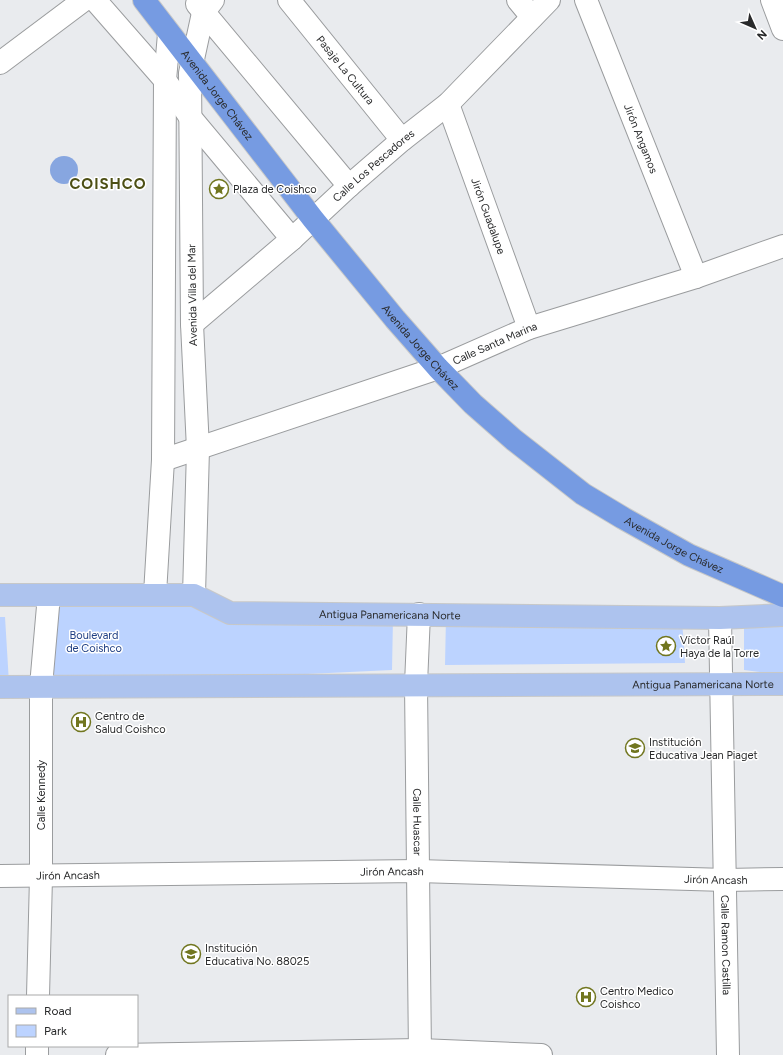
<svg xmlns="http://www.w3.org/2000/svg" width="783" height="1055" viewBox="0 0 783 1055" font-family="Figtree,sans-serif">
	<style>
		.green { fill: #bcd3ff }
		.water { fill: #87a6e0 }
		.lines { fill: none; stroke-linecap: round; stroke-linejoin: round }
		.minor-casing { stroke: #9a9c9e; stroke-width: 24 }
		.major-casing { stroke: #c7c8c8; stroke-width: 24 }
		.highway-casing { stroke: #c7c8c8; stroke-width: 24 }
		.minor { stroke: #fff; stroke-width: 22 }
		.major { stroke: #adc3ee; stroke-width: 22 }
		.highway { stroke: #769be2; stroke-width: 22 }
		.labels { text-anchor: middle; stroke-width: 3; stroke-linejoin: round; paint-order: stroke }
		.street-label { font-size: 11px; fill: #292a2b; stroke: #fff }
		.poi-label { font-size: 11px; fill: #292a2b; stroke: #fff; text-anchor: start }
		.park-label { font-size: 11px; fill: #1e3e83; stroke: #fff }
		.district-label { font-size: 15px; font-weight: bold; letter-spacing: 1px; fill: #4c4f14; stroke: #fff }
	</style>
	<rect width="100%" height="100%" fill="#e9ebee"/>
	<!-- green -->
	<path class="green" d="M49 595 393 618 392 670 52 686Z
		M0 617H5L9 683H0Z
		M446 617 682 620 685 663 445 665Z
		M783 621V675L744 670V623Z"/>
	<!-- water -->
	<path class="water" d="M50 170a14 14 0 1 1 28 0a14 14 0 1 1-28 0Z"/>
	<g class="lines">
		<!-- minor casing -->
		<g class="minor-casing">
			<g id="minor">
				<path d="M95 0 165 80 190 117 292 239"/>
				<path id="s1" d="M289 0 402 140"/>
				<path d="M518 0 532 17"/>
				<path id="s2" d="M586 0 696 277"/>
				<path d="M772 0 783 29"/>
				<path d="M197 4 349 186"/>
				<path d="M0 63 84 0"/>
				<path id="s3" d="M448 104 529 328"/>
				<path id="s4" d="M192 324 292 239 349 186 402 140 448 104 549 0"/>
				<path id="s5" d="M163 460 438 368 529 328 696 277 783 246"/>
				<path d="M155 594 163 460 165 80 169 34"/>
				<path d="M194 595 198 449 192 324 190 73 203 13 213 0"/>
				<path id="s6" d="M419 614 416 684 420 1055"/>
				<path id="s7" d="M720 618 728 1055"/>
				<path id="s8" d="M0 876 418 871 726 880 783 879"/>
				<path d="M38 996 41 877V686L49 595"/>
				<path d="M37 1055V1046"/>
				<path d="M117 1055 420 1050 541 1055"/>
			</g>
		</g>
		<!-- major casing -->
		<g class="major-casing">
			<g id="major">
				<path id="s9" d="M0 595H194L230 613 720 618 783 615"/>
				<path id="s10" d="M0 687 783 684"/>
			</g>
		</g>
		<!-- highway casing -->
		<g class="highway-casing">
			<g id="highway">
				<path id="s11" d="M144 0 313 219 395 319 438 368 473 404 514 440 583 494 623 518 689 555 783 596"/>
			</g>
		</g>
		<!-- minor -->
		<use href="#minor" class="minor"/>
		<!-- major -->
		<use href="#major" class="major"/>
		<!-- highway -->
		<use href="#highway" class="highway"/>
	</g>
	<!-- icons -->
	<defs>
		<g id="sight-ring" transform="scale(1)"><circle r="9.5" fill="#fff" stroke="#71761f" stroke-width="1.5"/><path d="M0-6L1.8-2.2L6-1.7L2.9 1.2L3.7 5.4L0 3.3L-3.7 5.4L-2.9 1.2L-6-1.7L-1.8-2.2Z" fill="#71761f"/></g>
		<g id="hospital-ring" transform="scale(1)"><circle r="9.5" fill="#fff" stroke="#71761f" stroke-width="1.5"/><path d="M-5-5h3v3.5h4V-5h3V5h-3V1.5h-4V5h-3Z" fill="#71761f"/></g>
		<g id="school-ring" transform="scale(1)"><circle r="9.5" fill="#fff" stroke="#71761f" stroke-width="1.5"/><path d="M0-5L7-2L0 1L-7-2ZM-4 1L0 2.5L4 1V4Q0 6-4 4Z" fill="#71761f"/></g>
	</defs>
	<g fill-rule="evenodd">
		<use href="#sight-ring" x="219" y="189"/>
		<use href="#sight-ring" x="666" y="646"/>
		<use href="#hospital-ring" x="81" y="722"/>
		<use href="#school-ring" x="635" y="748"/>
		<use href="#school-ring" x="191" y="954"/>
		<use href="#hospital-ring" x="586" y="997"/>
	</g>
	<g class="labels">
		<!-- street labels -->
		<g class="street-label">
			<text dy="4" stroke="none"><textPath href="#s1" startOffset="90">Pasaje La Cultura</textPath></text>
			<text dy="4" stroke="none"><textPath href="#s11" startOffset="120">Avenida Jorge Chávez</textPath></text>
			<text dy="4" stroke="none"><textPath href="#s2" startOffset="149">Jirón Angamos</textPath></text>
			<text dy="4" stroke="none"><textPath href="#s4" startOffset="241">Calle Los Pescadores</textPath></text>
			<text dy="4" stroke="none"><textPath href="#s3" startOffset="119">Jirón Guadalupe</textPath></text>
			<text transform="translate(192 295) rotate(-91)" y="4">Avenida Villa del Mar</text>
			<text dy="4" stroke="none"><textPath href="#s5" startOffset="352">Calle Santa Marina</textPath></text>
			<text dy="4" stroke="none"><textPath href="#s11" startOffset="444">Avenida Jorge Chávez</textPath></text>
			<text dy="4" stroke="none"><textPath href="#s11" startOffset="768">Avenida Jorge Chávez</textPath></text>
			<text dy="4" stroke="none"><textPath href="#s9" startOffset="394">Antigua Panamericana Norte</textPath></text>
			<text dy="4" stroke="none"><textPath href="#s10" startOffset="703">Antigua Panamericana Norte</textPath></text>
			<text transform="translate(41 795) rotate(-90)" y="4">Calle Kennedy</text>
			<text dy="4" stroke="none"><textPath href="#s6" startOffset="208">Calle Huascar</textPath></text>
			<text dy="4" stroke="none"><textPath href="#s8" startOffset="392">Jirón Ancash</textPath></text>
			<text dy="4" stroke="none"><textPath href="#s8" startOffset="68">Jirón Ancash</textPath></text>
			<text dy="4" stroke="none"><textPath href="#s8" startOffset="716">Jirón Ancash</textPath></text>
			<text dy="4" stroke="none"><textPath href="#s7" startOffset="327">Calle Ramon Castilla</textPath></text>
		</g>
		<!-- poi labels -->
		<g class="poi-label">
			<text x="233" y="193">Plaza de Coishco</text>
			<text x="680" y="644">Víctor Raúl<tspan x="680" dy="13">Haya de la Torre</tspan></text>
			<text x="95" y="720">Centro de<tspan x="95" dy="13">Salud Coishco</tspan></text>
			<text x="649" y="746">Institución<tspan x="649" dy="13">Educativa Jean Piaget</tspan></text>
			<text x="205" y="952">Institución<tspan x="205" dy="13">Educativa No. 88025</tspan></text>
			<text x="600" y="995">Centro Medico<tspan x="600" dy="13">Coishco</tspan></text>
		</g>
		<!-- park labels -->
		<g class="park-label">
			<text x="94" y="639">Boulevard<tspan x="94" dy="13">de Coishco</tspan></text>
		</g>
		<!-- district labels -->
		<g class="district-label">
			<text x="108" y="189">COISHCO</text>
		</g>
	</g>
	<!-- legend -->
	<rect x="8" y="995" width="130" height="52" fill="#ffffff" stroke="#a9aaaa"/>
	<rect x="16" y="1008" width="20" height="6" fill="#adc3ee" stroke="#a9aaaa"/>
	<text x="44" y="1015" font-size="12" fill="#292a2b">Road</text>
	<rect x="16" y="1025" width="20" height="12" fill="#bcd3ff" stroke="#a9aaaa"/>
	<text x="44" y="1035" font-size="12" fill="#292a2b">Park</text>
	<!-- north arrow -->
	<g transform="translate(755 28) rotate(135)" stroke="#ffffff" stroke-width="3" paint-order="stroke">
	<path d="M0-3L7 15L0 10L-7 15Z" fill="#292a2b"/>
	<text y="-6" font-size="11" font-weight="bold" text-anchor="middle" fill="#292a2b">N</text>
	</g>
</svg>
